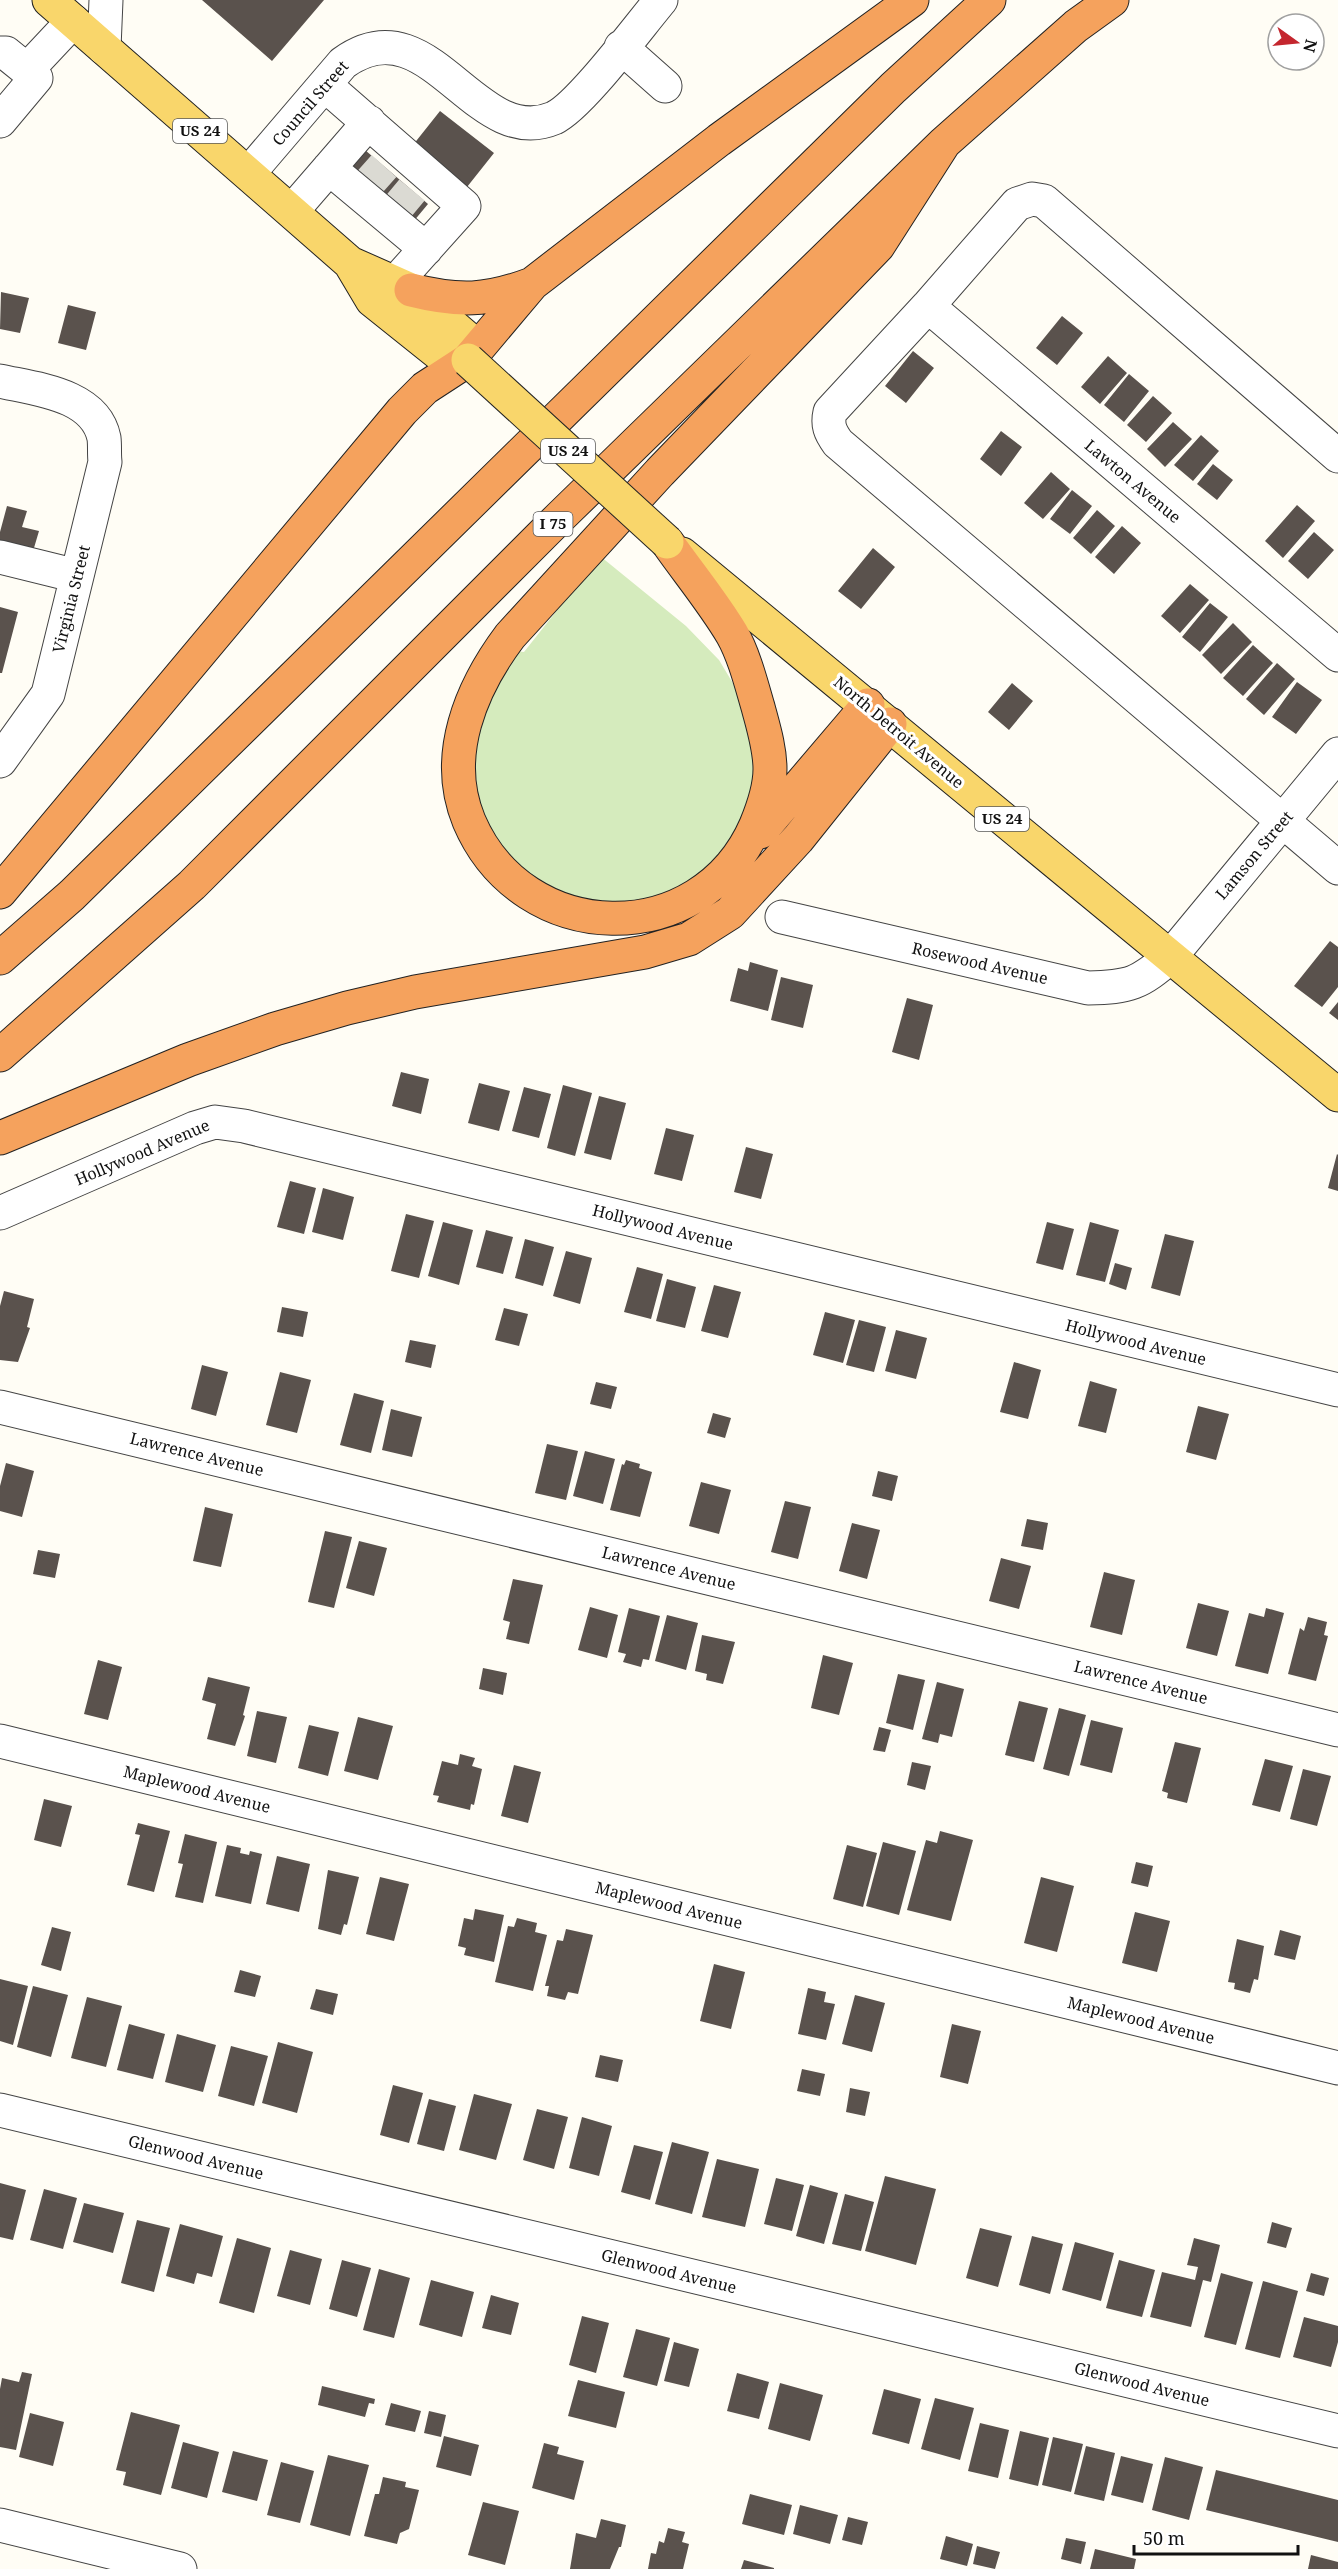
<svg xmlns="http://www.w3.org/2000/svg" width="1338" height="2569" viewBox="0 0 1338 2569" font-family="'Noto Serif',serif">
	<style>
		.green { fill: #d5ebbd }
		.building { fill: #5a524d }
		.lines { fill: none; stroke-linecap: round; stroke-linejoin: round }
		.minor-tunnel { stroke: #dbdad3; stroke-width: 33; stroke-dasharray: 33 16; stroke-linecap: butt }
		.minor-casing { stroke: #444; stroke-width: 35 }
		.major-casing { stroke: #222; stroke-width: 35 }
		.highway-casing { stroke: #222; stroke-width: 35 }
		.minor { stroke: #fff; stroke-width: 33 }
		.major { stroke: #f9d66b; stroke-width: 33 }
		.highway { stroke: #f5a25d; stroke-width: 33 }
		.major-bridge-casing { stroke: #222; stroke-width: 35; stroke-linecap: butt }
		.major-bridge { stroke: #f9d66b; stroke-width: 33 }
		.labels { text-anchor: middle; stroke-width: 6; stroke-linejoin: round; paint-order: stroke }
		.shield { fill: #fff; stroke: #585858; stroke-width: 1.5 }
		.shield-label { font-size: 15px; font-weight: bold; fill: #111 }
		.street-label { font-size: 16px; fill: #111; stroke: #fff }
	</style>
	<rect width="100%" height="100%" fill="#fffdf5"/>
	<!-- green -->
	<path class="green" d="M600 556 686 626 719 660 746 705 754 750V787L741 829 714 864 677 893 641 907 567 900 492 846 469 773 488 685 514 651 524 652Z"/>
	<!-- building -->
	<path class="building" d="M202 0H324L272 61Z
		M440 111 494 153 467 187 413 145Z
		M365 150 428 204 413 222 348 167Z
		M1 292 29 298 20 333 0 329Z
		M68 305 96 312 86 350 58 343Z
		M1062 316 1083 333 1057 365 1036 348Z
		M913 351 934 368 906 403 885 386Z
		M1108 356 1127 373 1100 404 1081 387Z
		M1129 374 1149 391 1124 422 1104 405Z
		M1153 396 1172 413 1146 442 1127 425Z
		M1173 422 1192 439 1165 467 1147 449Z
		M1001 431 1022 447 1001 476 980 459Z
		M1201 435 1219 451 1193 481 1174 465Z
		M1213 464 1233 480 1217 500 1197 484Z
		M1051 472 1070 489 1043 519 1024 503Z
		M1072 490 1092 506 1070 534 1050 519Z
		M1297 505 1315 521 1283 558 1265 541Z
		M7 506 27 511 22 527 39 531 31 558 0 550V532Z
		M1097 510 1115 526 1091 554 1073 538Z
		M1122 526 1141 543 1114 574 1095 557Z
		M1314 532 1334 550 1308 579 1288 561Z
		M873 548 895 567 861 609 838 591Z
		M1190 584 1209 600 1180 633 1161 616Z
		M1210 603 1228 617 1200 652 1182 637Z
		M0 607 18 612 2 673H0Z
		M1233 623 1252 642 1221 674 1202 655Z
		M1253 645 1273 663 1243 696 1223 678Z
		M1277 663 1295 679 1264 715 1246 699Z
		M1297 682 1322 700 1296 734 1272 717Z
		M1012 683 1033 701 1009 730 988 712Z
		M1330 941 1338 947V987L1322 1007 1294 986Z
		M750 962 778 970 768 1011 730 1001 738 968 748 971Z
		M781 977 813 985 803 1028 771 1020Z
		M907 998 933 1005 919 1060 892 1052Z
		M1338 1002V1020L1329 1013Z
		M401 1072 429 1079 421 1114 392 1106Z
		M479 1083 510 1091 499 1131 468 1123Z
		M563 1085 592 1093 575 1156 547 1148Z
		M524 1087 551 1094 539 1138 512 1131Z
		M599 1096 626 1103 611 1160 584 1153Z
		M666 1128 694 1135 682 1181 654 1174Z
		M746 1147 773 1154 761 1199 734 1192Z
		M1337 1154 1338 1155V1191L1328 1188Z
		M290 1181 316 1188 304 1234 277 1227Z
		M323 1188 354 1197 343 1240 312 1232Z
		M406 1214 434 1221 419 1278 391 1271Z
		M443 1222 473 1230 459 1285 428 1276Z
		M1047 1222 1074 1229 1063 1270 1036 1263Z
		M1090 1222 1119 1230 1105 1282 1076 1275Z
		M486 1230 513 1237 503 1274 476 1267Z
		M1165 1234 1194 1241 1180 1296 1151 1288Z
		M525 1239 554 1247 543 1286 515 1278Z
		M566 1251 592 1258 580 1304 553 1296Z
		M1115 1263 1132 1268 1126 1290 1109 1284Z
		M637 1267 663 1274 651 1319 624 1312Z
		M667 1279 696 1287 685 1328 656 1321Z
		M714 1285 741 1292 728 1338 701 1331Z
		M4 1291 34 1299 27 1327 30 1328 18 1362 0 1360V1306Z
		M282 1307 308 1312 303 1337 277 1332Z
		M504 1308 528 1314 519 1346 495 1340Z
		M825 1312 855 1320 843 1363 813 1355Z
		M859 1320 886 1327 874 1372 846 1365Z
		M896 1330 927 1338 916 1379 885 1371Z
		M410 1340 436 1345 431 1368 405 1362Z
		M1014 1362 1041 1370 1028 1419 1000 1412Z
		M202 1365 228 1372 216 1416 191 1409Z
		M280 1372 311 1380 297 1433 266 1425Z
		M1090 1381 1117 1389 1106 1433 1078 1426Z
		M596 1382 617 1387 611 1409 590 1404Z
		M354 1393 384 1401 371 1453 340 1445Z
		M1198 1406 1229 1414 1216 1460 1186 1452Z
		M391 1409 422 1417 412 1457 382 1450Z
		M713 1413 731 1418 725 1438 707 1433Z
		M547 1444 578 1451 566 1500 535 1493Z
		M585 1451 615 1459 603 1504 573 1496Z
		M626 1460 640 1464 639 1468 652 1472 640 1517 610 1510 622 1464 624 1465Z
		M6 1463 34 1471 22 1517 0 1511V1486Z
		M878 1471 898 1476 892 1501 872 1496Z
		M701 1482 731 1490 719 1534 689 1526Z
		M785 1501 811 1507 798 1559 771 1552Z
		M205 1507 233 1514 221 1567 193 1561Z
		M1027 1519 1048 1523 1043 1550 1021 1546Z
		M852 1523 880 1530 867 1579 839 1571Z
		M325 1531 352 1537 334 1608 308 1602Z
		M359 1541 387 1548 374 1596 346 1588Z
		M38 1550 60 1554 55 1578 33 1574Z
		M1001 1558 1031 1566 1019 1609 989 1601Z
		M1104 1572 1135 1580 1122 1635 1090 1627Z
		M513 1579 543 1585 529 1644 506 1639 510 1622 503 1620Z
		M1198 1603 1229 1611 1217 1656 1186 1648Z
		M590 1607 618 1615 607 1658 578 1650Z
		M629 1608 660 1616 649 1660 643 1659 641 1667 623 1662 626 1654 618 1652Z
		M1266 1608 1284 1613 1268 1674 1235 1666 1249 1613 1264 1617Z
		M667 1615 698 1623 686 1670 655 1661Z
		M1308 1617 1327 1622 1324 1635 1328 1636 1316 1681 1288 1674 1300 1628 1304 1631Z
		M702 1635 735 1642 723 1684 706 1680 707 1674 695 1671Z
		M823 1655 853 1663 839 1715 811 1708Z
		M98 1660 122 1667 108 1720 84 1714Z
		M483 1668 507 1673 503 1695 479 1689Z
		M898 1674 925 1680 913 1730 886 1723Z
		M208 1677 250 1687 243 1715 245 1716 235 1746 207 1739 216 1704 202 1700Z
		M937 1682 964 1689 952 1737 940 1734 938 1743 922 1739Z
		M1019 1701 1048 1708 1034 1762 1005 1755Z
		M1059 1708 1086 1715 1069 1776 1043 1769Z
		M257 1711 287 1717 276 1763 247 1756Z
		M358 1717 393 1726 378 1780 344 1771Z
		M1091 1720 1123 1728 1112 1773 1080 1765Z
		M309 1725 339 1732 328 1776 298 1768Z
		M879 1727 891 1730 885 1752 873 1750Z
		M1175 1742 1201 1748 1187 1803 1167 1798 1168 1793 1162 1791Z
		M460 1754 475 1758 472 1766 482 1769 474 1805 471 1804 470 1810 437 1802 439 1796 433 1795 442 1761 458 1765Z
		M1265 1759 1293 1766 1280 1812 1252 1805Z
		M912 1762 931 1766 925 1790 907 1785Z
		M514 1765 541 1772 528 1823 501 1816Z
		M1303 1769 1331 1776 1317 1826 1290 1819Z
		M44 1799 72 1806 61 1847 34 1840Z
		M138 1823 170 1831 154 1892 127 1885 140 1835 135 1834Z
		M940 1831 973 1840 951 1921 907 1910 926 1840 937 1843Z
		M185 1834 217 1842 203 1903 175 1897 183 1864 178 1863Z
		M883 1842 916 1851 899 1915 866 1906Z
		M227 1845 241 1848 240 1853 249 1855 250 1851 262 1854 251 1904 215 1896Z
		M847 1845 877 1853 863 1907 833 1899Z
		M277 1856 310 1864 299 1912 266 1904Z
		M1136 1862 1153 1866 1148 1887 1131 1883Z
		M328 1870 359 1877 347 1925 344 1924 341 1935 318 1929Z
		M380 1877 409 1884 394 1941 366 1934Z
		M1041 1877 1074 1886 1057 1952 1024 1943Z
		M475 1909 504 1915 494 1962 464 1955 466 1948 458 1946 464 1918 473 1920Z
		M1135 1912 1170 1921 1157 1972 1122 1963Z
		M517 1918 537 1923 535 1932 547 1935 533 1991 495 1982 508 1926 514 1927Z
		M52 1927 71 1932 61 1971 41 1965Z
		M566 1929 593 1935 578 1994 568 1992 565 2000 547 1996 549 1986H545L557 1940 563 1941Z
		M1280 1930 1301 1936 1295 1960 1274 1955Z
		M1237 1939 1264 1946 1258 1980 1254 1979 1250 1993 1234 1989 1235 1983 1228 1982Z
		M714 1964 745 1972 731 2029 700 2021Z
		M240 1970 261 1976 255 1997 234 1992Z
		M0 1979 28 1986 13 2045 0 2041Z
		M33 1986 68 1995 51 2057 17 2047Z
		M808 1988 826 1992 824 2002 835 2004 826 2040 798 2034Z
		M316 1989 338 1994 333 2015 310 2009Z
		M855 1995 885 2003 872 2052 842 2044Z
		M87 1997 122 2006 106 2067 71 2058Z
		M129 2024 165 2034 153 2079 117 2070Z
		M952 2024 981 2031 968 2084 940 2077Z
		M177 2034 216 2045 203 2092 165 2082Z
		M278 2042 313 2052 297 2113 262 2103Z
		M231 2046 268 2056 254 2106 218 2096Z
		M600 2055 623 2060 618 2082 595 2077Z
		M802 2069 825 2074 820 2096 797 2091Z
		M393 2085 423 2093 409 2143 380 2135Z
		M850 2088 870 2092 865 2116 846 2112Z
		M474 2094 512 2104 496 2160 459 2150Z
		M429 2099 456 2106 444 2151 417 2144Z
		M537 2109 568 2117 554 2169 523 2160Z
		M582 2117 612 2126 599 2176 569 2168Z
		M672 2142 709 2152 692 2214 655 2204Z
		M634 2145 663 2152 650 2200 621 2192Z
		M717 2159 759 2169 745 2227 702 2217Z
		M885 2176 936 2189 916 2265 865 2251Z
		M776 2178 804 2185 792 2231 764 2224Z
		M0 2183 26 2190 13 2240 0 2237Z
		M810 2185 838 2193 824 2244 796 2236Z
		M44 2189 77 2198 63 2249 30 2240Z
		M845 2194 874 2202 861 2251 832 2244Z
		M84 2203 124 2213 113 2253 73 2242Z
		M137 2220 170 2228 154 2292 121 2283Z
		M1272 2222 1292 2228 1286 2248 1267 2243Z
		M180 2224 223 2236 212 2277 197 2273 194 2284 166 2276Z
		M980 2228 1012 2236 998 2287 966 2278Z
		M1032 2236 1063 2244 1050 2294 1019 2285Z
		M237 2238 271 2248 254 2313 219 2303Z
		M1194 2238 1220 2245 1211 2282 1203 2280 1191 2327 1150 2317 1162 2272 1195 2280 1198 2267 1187 2265Z
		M1075 2242 1114 2253 1101 2301 1062 2290Z
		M290 2250 322 2259 310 2305 277 2296Z
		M342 2260 371 2268 357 2317 329 2309Z
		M1119 2260 1155 2270 1142 2317 1106 2308Z
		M379 2269 410 2278 394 2338 363 2330Z
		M1221 2273 1253 2282 1236 2345 1204 2337Z
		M1311 2273 1329 2278 1324 2296 1306 2291Z
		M431 2280 474 2292 462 2337 419 2325Z
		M1263 2281 1298 2291 1280 2358 1245 2349Z
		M491 2295 519 2303 511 2335 482 2328Z
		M582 2316 609 2323 596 2373 569 2365Z
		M1304 2317 1338 2326V2342L1331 2367 1293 2357Z
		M636 2329 670 2338 657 2386 623 2377Z
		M674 2342 699 2349 689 2387 664 2381Z
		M22 2372 32 2374 16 2450 0 2447V2389L2 2378 19 2382Z
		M737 2373 769 2382 759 2419 727 2411Z
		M578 2380 625 2392 616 2428 568 2416Z
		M780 2383 823 2395 810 2441 768 2429Z
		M322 2386 375 2399 374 2404 369 2403 365 2417 318 2405Z
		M884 2389 921 2399 909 2444 872 2434Z
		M935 2398 974 2408 960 2460 921 2449Z
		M391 2403 421 2411 415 2432 385 2425Z
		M429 2411 446 2415 441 2437 424 2433Z
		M131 2412 180 2425 161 2495 123 2485 126 2472 116 2470Z
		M30 2413 64 2422 53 2466 19 2457Z
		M980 2423 1009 2430 998 2478 968 2471Z
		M1020 2431 1049 2438 1038 2486 1009 2479Z
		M444 2436 479 2445 471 2476 436 2467Z
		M1053 2437 1083 2444 1071 2492 1042 2485Z
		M183 2442 219 2452 207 2498 171 2488Z
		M544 2443 559 2447 557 2454 584 2461 574 2500 532 2488Z
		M1086 2446 1115 2453 1104 2501 1074 2494Z
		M233 2451 268 2460 257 2501 222 2492Z
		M328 2455 369 2465 350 2536 310 2525Z
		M1121 2456 1153 2464 1143 2503 1111 2495Z
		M1165 2457 1203 2467 1189 2520 1152 2510Z
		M281 2462 314 2471 300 2523 267 2515Z
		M1216 2470 1338 2500V2542L1206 2510Z
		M383 2477 406 2482 405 2487 419 2490 409 2529 400 2533 397 2544 364 2536 375 2494H379Z
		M750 2494 792 2505 784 2535 742 2524Z
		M483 2502 519 2511 505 2565 468 2555Z
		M800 2505 838 2515 830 2544 793 2534Z
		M848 2517 868 2522 862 2545 842 2540Z
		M601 2519 626 2525 621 2547H619L610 2569H570L576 2533 596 2538Z
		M668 2528 685 2532 682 2542 689 2544 683 2569H648L651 2553 656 2554 659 2541 664 2543Z
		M946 2536 973 2544 967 2566 940 2559Z
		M1066 2538 1086 2542 1081 2564 1061 2559Z
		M977 2546 1000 2552 995 2569 973 2564Z
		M1095 2549 1136 2559 1134 2569H1090Z
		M1311 2555 1338 2562V2569H1308Z
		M744 2560 774 2568V2569H741Z"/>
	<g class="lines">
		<!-- minor-tunnel -->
		<path class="minor-tunnel" d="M368 184 384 166
			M397 208 412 190"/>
		<!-- minor casing -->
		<g class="minor-casing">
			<path id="minor" d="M621 47 665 86
				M104 48 106 0
				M0 53H6L27 70
				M325 85 464 206 395 283
				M0 121 36 78 27 70 73 21
				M329 168 426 249
				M249 173 343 63C430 0 474 152 554 118 580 106 639 26 661 0
				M292 211 369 122
				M928 306 1338 655
				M0 381C35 389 95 394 104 438 105 446 104 454 105 462L48 694 0 761
				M1338 456 1044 201 1032 199 1017 204 928 306 830 412C827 425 830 432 838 443L1338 868
				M0 557 77 576
				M782 917 1088 988C1130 987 1139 984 1171 956L1338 754
				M0 1213 195 1128 215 1122 244 1126 1338 1390
				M0 1407 1338 1730
				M0 1741 1338 2068
				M0 2110 1338 2431
				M0 2525 180 2569"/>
		</g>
		<!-- major casing -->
		<g class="major-casing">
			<path id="major" d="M49 0 350 263 372 300 447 360H468L467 338 411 290 350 263
				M682 554 1338 1095"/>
		</g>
		<!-- highway casing -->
		<g class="highway-casing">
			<path id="highway" d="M411 290C459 302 487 301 532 284
				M667 542C688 572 713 602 732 634 744 655 751 683 758 707 763 726 770 748 770 769 770 788 763 808 756 825 701 952 523 948 469 821 442 756 471 688 510 636L660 472 878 246 944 143
				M760 832 868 705
				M0 892 402 411 425 388 468 360 532 284 719 140 912 0
				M0 958 72 895 893 88 989 0
				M0 1055 192 885 560 517 944 143 1076 26 1112 0
				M0 1138 188 1060 275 1029 347 1008 415 992 645 952 689 939 730 913 798 839 890 724"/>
		</g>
		<!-- minor -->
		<use href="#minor" class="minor"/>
		<!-- major -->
		<use href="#major" class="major"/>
		<!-- highway -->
		<use href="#highway" class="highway"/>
		<!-- major-bridge casing -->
		<g class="major-bridge-casing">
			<path id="major-bridge" d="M468 360 667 542"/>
		</g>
		<!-- major-bridge -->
		<use href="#major-bridge" class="major-bridge"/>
	</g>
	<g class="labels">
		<!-- shield labels -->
		<g class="shield">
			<rect x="173" y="119" width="54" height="24" rx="4.5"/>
			<rect x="541" y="439" width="54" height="24" rx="4.5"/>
			<rect x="533.5" y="512" width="39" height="24" rx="4.5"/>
			<rect x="975" y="807" width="54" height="24" rx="4.5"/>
		</g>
		<g class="shield-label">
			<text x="200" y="136">US 24</text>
			<text x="568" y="456">US 24</text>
			<text x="553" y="529">I 75</text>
			<text x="1002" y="824">US 24</text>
		</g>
		<!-- street labels -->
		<g class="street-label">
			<text transform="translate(310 103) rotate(-49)" y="6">Council Street</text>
			<text transform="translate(1133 481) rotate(40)" y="6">Lawton Avenue</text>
			<text transform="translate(71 599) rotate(-76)" y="6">Virginia Street</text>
			<text transform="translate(899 732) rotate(40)" y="6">North Detroit Avenue</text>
			<text transform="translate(1254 855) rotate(-50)" y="6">Lamson Street</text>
			<text transform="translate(980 963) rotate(13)" y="6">Rosewood Avenue</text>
			<text transform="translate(142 1152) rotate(-23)" y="6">Hollywood Avenue</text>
			<text transform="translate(663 1227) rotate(14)" y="6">Hollywood Avenue</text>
			<text transform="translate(1136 1342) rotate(14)" y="6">Hollywood Avenue</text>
			<text transform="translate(197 1454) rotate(14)" y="6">Lawrence Avenue</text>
			<text transform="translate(669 1568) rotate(14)" y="6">Lawrence Avenue</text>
			<text transform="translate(1141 1682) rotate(14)" y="6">Lawrence Avenue</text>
			<text transform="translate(197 1789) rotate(14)" y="6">Maplewood Avenue</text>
			<text transform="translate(669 1905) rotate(14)" y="6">Maplewood Avenue</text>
			<text transform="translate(1141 2020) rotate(14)" y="6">Maplewood Avenue</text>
			<text transform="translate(196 2157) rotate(14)" y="6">Glenwood Avenue</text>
			<text transform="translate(669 2271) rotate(14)" y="6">Glenwood Avenue</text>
			<text transform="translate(1142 2384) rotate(14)" y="6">Glenwood Avenue</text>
		</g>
	</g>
	<!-- north arrow -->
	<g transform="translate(1296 42) rotate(105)"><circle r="28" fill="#ffffff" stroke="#a0a0a0" stroke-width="1.5"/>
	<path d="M0-4.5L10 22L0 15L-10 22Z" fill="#c4262e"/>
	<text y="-9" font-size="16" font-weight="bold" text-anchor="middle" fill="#111111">N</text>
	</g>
	<!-- scale -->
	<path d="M1134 2545v9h164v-9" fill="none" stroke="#111111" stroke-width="3"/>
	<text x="1143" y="2545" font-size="18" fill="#111111" stroke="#ffffff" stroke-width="4.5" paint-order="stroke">50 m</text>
</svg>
